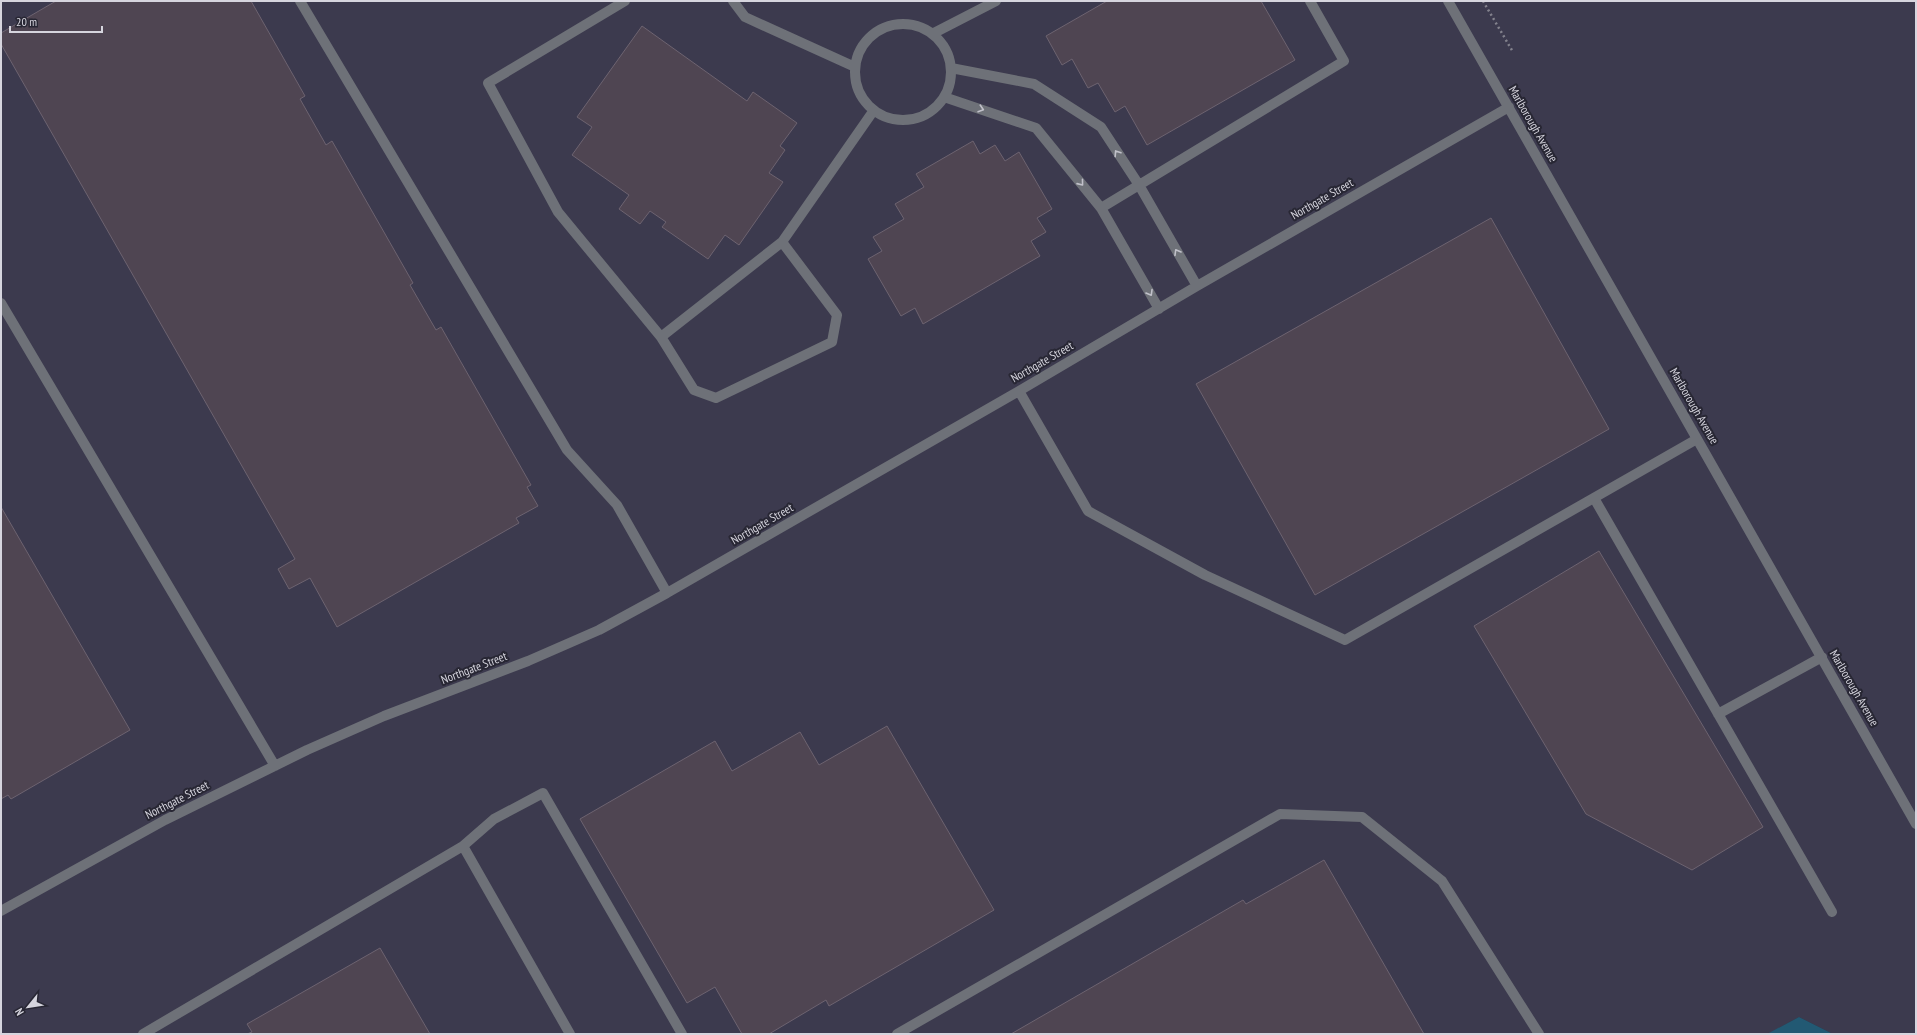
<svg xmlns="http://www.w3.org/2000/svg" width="1917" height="1035" viewBox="0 0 1917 1035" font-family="'PT Sans Narrow',sans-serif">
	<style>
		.built { fill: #3c3a4e }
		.water { fill: #225973 }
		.building { fill: #4f4552; stroke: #6d6370 }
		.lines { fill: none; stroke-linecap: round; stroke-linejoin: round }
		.path { stroke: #83828d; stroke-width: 2.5; stroke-dasharray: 2 3; stroke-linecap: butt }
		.minor { stroke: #6e7178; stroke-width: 10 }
		.oneway { stroke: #c1c1ca }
		.labels { text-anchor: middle; stroke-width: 4; stroke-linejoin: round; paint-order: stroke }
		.street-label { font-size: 12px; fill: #d6d5de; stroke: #282734 }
	</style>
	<rect width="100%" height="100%" fill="#32313f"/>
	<!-- built -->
	<path class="built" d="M1 1H1916V1034H1833L1799 1017 1768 1034H1Z"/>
	<!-- water -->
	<path class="water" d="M1799 1017 1833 1034H1767Z"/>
	<!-- building -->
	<path class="building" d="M56 1H251L305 96 300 99 326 145 332 141 413 283 410 285 436 330 441 327 531 485 527 487 538 506 516 518 519 523 337 627 310 578 289 589 278 569 295 559 1 44V33Z
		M1107 1H1261L1295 60 1147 145 1125 106 1115 112 1098 83 1088 88 1072 59 1062 65 1046 36Z
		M642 26 747 101 753 92 797 123 780 146 785 150 769 173 783 182 739 245 725 235 708 259 662 227 666 222 650 211 640 224 619 209 629 195 572 155 592 127 577 117Z
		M973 141 980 154 995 145 1005 161 1019 152 1052 209 1037 218 1046 232 1031 241 1040 256 923 324 915 308 901 316 868 259 882 251 873 237 904 219 895 204 924 187 916 174Z
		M1491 218 1609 429 1315 595 1196 384Z
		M1 507 130 730 11 799 8 795 1 799Z
		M1599 551 1763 827 1692 870 1586 814 1474 626Z
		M887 726 994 910 829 1006 826 1000 769 1034H742L715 987 687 1003 580 819 715 741 732 771 800 732 819 765Z
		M1324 860 1424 1034H1011L1243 900 1246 904Z
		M380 948 430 1034H247L252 1032 247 1024Z"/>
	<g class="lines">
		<!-- path -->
		<path class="path" d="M1483 1 1513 52"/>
		<!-- minor -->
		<path class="minor" d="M300 1 567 450 617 505 667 593
			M625 1 488 83 558 212 661 337 782 242 874 110
			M733 1 745 17 855 67
			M1448 1 1916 824
			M855 72a48 48 0 1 1 96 0a48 48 0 1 1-96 0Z
			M932 34 996 1
			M951 68 1034 84 1101 127 1139 185 1197 286
			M944 97 1036 128 1101 208 1159 309
			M1101 208 1344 61 1310 1
			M1 303 275 766
			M661 337 694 390 716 398 832 342 837 315 782 242
			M1019 391 1088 511 1205 575 1345 640 1697 439
			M1594 498 1832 912
			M1718 714 1822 657
			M463 846 494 819 543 793 682 1034
			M1 911 165 820 307 750 384 716 528 661 599 630 667 593 1019 391 1197 286 1509 107
			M143 1034 463 846 570 1034
			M897 1034 1280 814 1362 817 1442 881 1539 1034"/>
	</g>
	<!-- one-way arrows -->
	<defs><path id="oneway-chevron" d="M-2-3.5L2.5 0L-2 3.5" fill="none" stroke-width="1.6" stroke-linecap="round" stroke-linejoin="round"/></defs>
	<g class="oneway">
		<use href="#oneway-chevron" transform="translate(981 109) rotate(18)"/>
		<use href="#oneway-chevron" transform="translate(1117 153) rotate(-123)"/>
		<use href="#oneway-chevron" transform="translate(1081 183) rotate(51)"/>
		<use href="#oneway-chevron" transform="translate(1177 252) rotate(-120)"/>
		<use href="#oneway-chevron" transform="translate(1150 293) rotate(60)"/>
	</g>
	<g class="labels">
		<!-- street labels -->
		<g class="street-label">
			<text transform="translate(1533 124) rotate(60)" y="4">Marlborough Avenue</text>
			<text transform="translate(1322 199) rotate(-30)" y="4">Northgate Street</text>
			<text transform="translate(1042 362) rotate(-30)" y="4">Northgate Street</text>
			<text transform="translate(1694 406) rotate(60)" y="4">Marlborough Avenue</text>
			<text transform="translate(762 524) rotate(-30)" y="4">Northgate Street</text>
			<text transform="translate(474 668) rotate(-21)" y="4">Northgate Street</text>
			<text transform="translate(1854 688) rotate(60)" y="4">Marlborough Avenue</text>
			<text transform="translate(177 800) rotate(-27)" y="4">Northgate Street</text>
		</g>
	</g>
	<!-- border -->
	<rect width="1917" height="1035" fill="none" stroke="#d6d5de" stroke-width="4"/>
	<!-- north arrow -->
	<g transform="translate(28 1007) rotate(240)" stroke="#282734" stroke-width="3" paint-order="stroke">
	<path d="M0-3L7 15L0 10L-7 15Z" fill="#d6d5de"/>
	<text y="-6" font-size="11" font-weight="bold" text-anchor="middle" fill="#d6d5de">N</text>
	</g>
	<!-- scale -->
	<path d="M10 26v6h92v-6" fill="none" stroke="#d6d5de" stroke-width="2"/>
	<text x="16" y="26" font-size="12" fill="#d6d5de" stroke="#282734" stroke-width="3" paint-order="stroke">20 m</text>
</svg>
